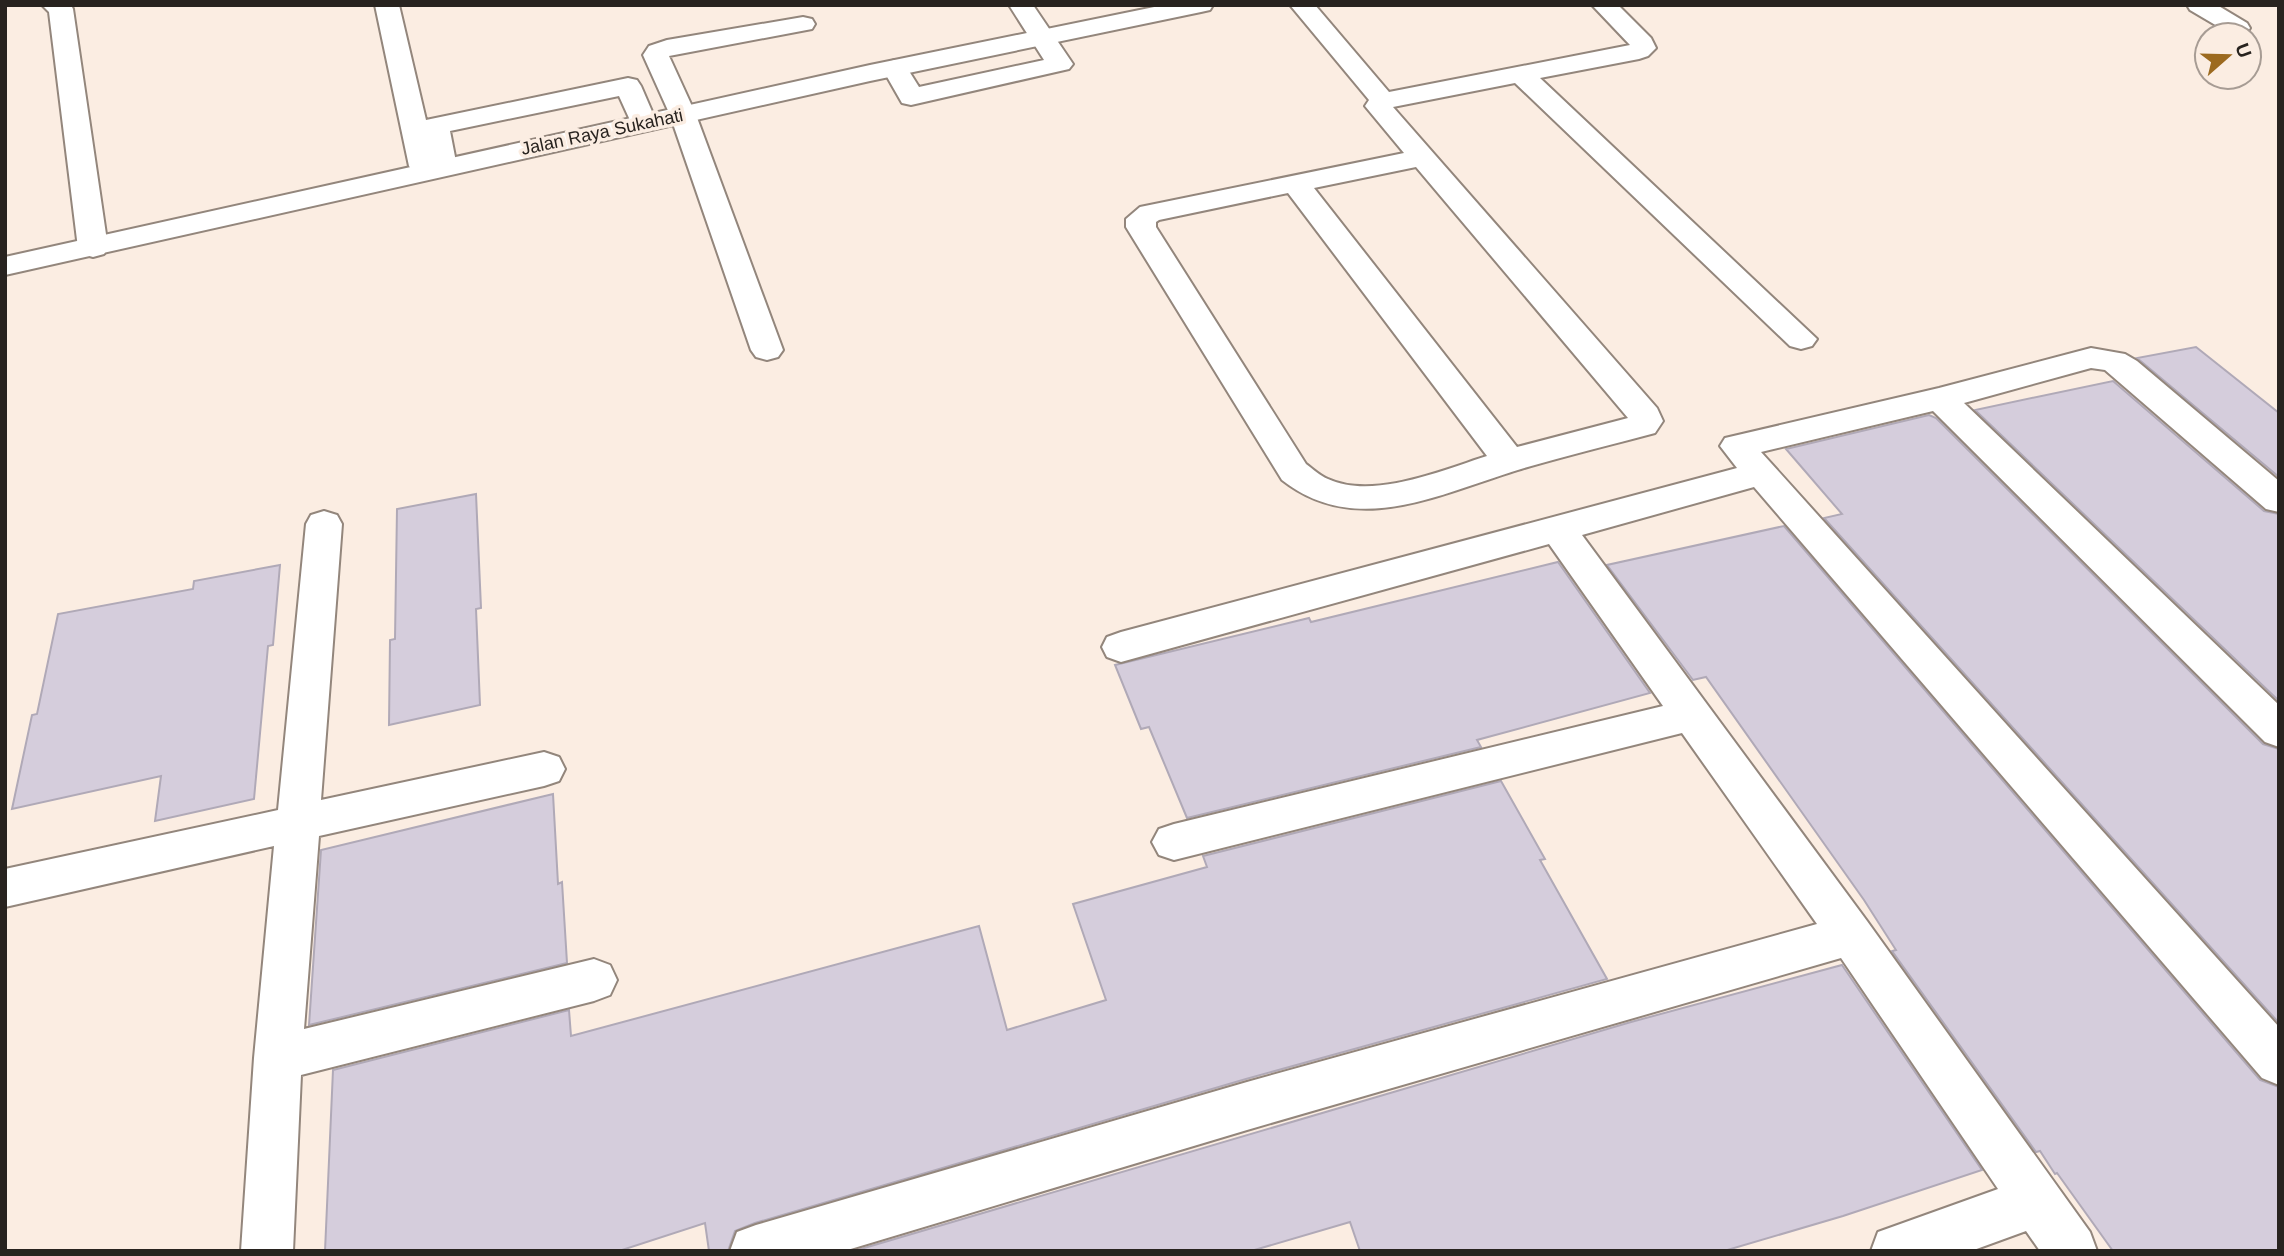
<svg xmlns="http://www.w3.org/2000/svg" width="2284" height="1256" viewBox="0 0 2284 1256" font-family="Arial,sans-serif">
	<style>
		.building { fill: #d5cddc; stroke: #b0a9b7; stroke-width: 2 }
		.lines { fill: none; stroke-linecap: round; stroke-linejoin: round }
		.minor-casing { stroke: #93867c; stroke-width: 4 }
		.major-casing { stroke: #93867c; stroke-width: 4 }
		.minor { fill: #fff; fill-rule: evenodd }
		.major { fill: #fff; fill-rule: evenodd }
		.labels { text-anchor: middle; stroke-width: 7; stroke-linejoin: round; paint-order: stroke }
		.far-street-label { font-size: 18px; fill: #28231f; stroke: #fbede2 }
	</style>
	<rect width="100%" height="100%" fill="#fbede2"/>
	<!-- building -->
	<path class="building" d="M2196 347 2279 413V477L2137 358Z
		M2113 381 2264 511 2279 514V701L1975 410Z
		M1929 415 1936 418 2263 744 2279 749V1023L1824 518 1842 514 1786 449Z
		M476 494 481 608 476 609 480 705 389 725 390 640 395 639 397 509Z
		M1784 526 2260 1080 2279 1087V1251H2113L2057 1173 2055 1174 2040 1151 2036 1152 1892 951 1896 950 1864 900 1706 677 1693 680 1607 565Z
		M1558 562 1650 693 1477 740 1481 747 1187 818 1149 727 1141 729 1115 665 1309 618 1311 622Z
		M280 565 273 645 268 646 254 799 155 821 161 776 12 809 32 715 37 714 58 614 193 589 194 581Z
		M1501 781 1545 859 1540 860 1607 979 1246 1079 755 1223 735 1231 728 1251H709L705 1223 619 1251H325L333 1070 569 1010 571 1036 979 926 1007 1030 1106 1000 1073 904 1207 867 1203 856Z
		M553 794 558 884 562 882 567 963 309 1025 321 850Z
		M1842 965 1982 1170 1843 1216 1724 1251H1360L1350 1222 1251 1251H854L1631 1022Z"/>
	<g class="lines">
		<!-- minor casing -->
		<g class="minor-casing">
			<path id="minor" d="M42 5H71L73 9 108 248 104 254 93 257 82 254 78 248 49 12Z
				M375 5H399L426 120 628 78 637 80 641 86 657 123 654 129 644 131 634 129 619 96 450 131 457 167 453 173C441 176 425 175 413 172L409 166Z
				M1009 5H1033L1073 64 1069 69 911 105 902 103 882 68 886 63 895 60 904 63 919 87 1044 60Z
				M1290 5H1315L1389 92 1630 45 1592 5H1618L1651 38 1656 48 1648 56 1639 59 1540 78 1817 339 1812 346 1801 349 1790 346 1515 83 1393 107 1657 408 1663 421 1655 433C1610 445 1565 456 1521 469 1441 493 1357 539 1282 480L1126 227V219L1140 207 1404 153 1365 106 1369 100ZM1416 167 1628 418 1517 447 1314 188ZM1288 193 1487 456C1443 470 1373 500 1328 479 1320 476 1313 469 1306 464L1156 227V222L1159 220Z
				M2187 5H2217L2247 23 2250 28 2247 33H2229L2190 10Z
				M803 17 812 19 815 24 812 29 669 56 696 115 783 350 778 357 767 360 756 357 751 350 670 115 643 55 649 46 667 40Z
				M2091 348 2125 354 2137 361 2279 481V512L2266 509 2105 370 2091 368 1964 403 2279 705V747L2265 742 1933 411 1761 452 2279 1027V1085L2262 1078 1754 487 1582 535 1867 921 2090 1232 2097 1251H2040L2026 1231 1971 1251H1871L1878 1232 1998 1189 1841 958 1247 1130 844 1251H730L737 1232 756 1225 1247 1082 1817 924 1682 733 1174 860 1159 855 1152 842 1159 829 1174 824 1663 706 1549 544 1121 662 1107 657 1102 647 1107 637 1121 632 1737 468 1720 446 1725 438 1939 388Z
				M324 511 337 515 342 524 321 800 544 752 559 757 565 769 559 781 544 786 319 836 304 1029 594 959 610 965 617 980 610 995 594 1001 301 1075 293 1251H241L254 1058 274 846 5 907V869L278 810 306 524 311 515Z"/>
		</g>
		<!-- major casing -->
		<g class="major-casing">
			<path id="major" d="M1164 5H1213L1210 10 1201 12 870 81 5 275V257L870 65Z"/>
		</g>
		<!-- minor -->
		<use href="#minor" class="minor"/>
		<!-- major -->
		<use href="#major" class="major"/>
	</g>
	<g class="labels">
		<!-- far-street labels -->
		<g class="far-street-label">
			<text transform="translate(602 132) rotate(-12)" y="6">Jalan Raya Sukahati</text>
		</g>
	</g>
	<!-- border -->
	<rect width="2284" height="1256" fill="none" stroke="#28231f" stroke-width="14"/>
	<!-- north arrow -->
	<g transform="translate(2228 56) rotate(70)"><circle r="33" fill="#fbede2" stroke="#a79c94" stroke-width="2"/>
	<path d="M0-5L12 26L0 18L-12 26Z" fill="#9c6a1f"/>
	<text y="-10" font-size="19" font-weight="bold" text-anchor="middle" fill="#28231f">U</text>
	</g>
</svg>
